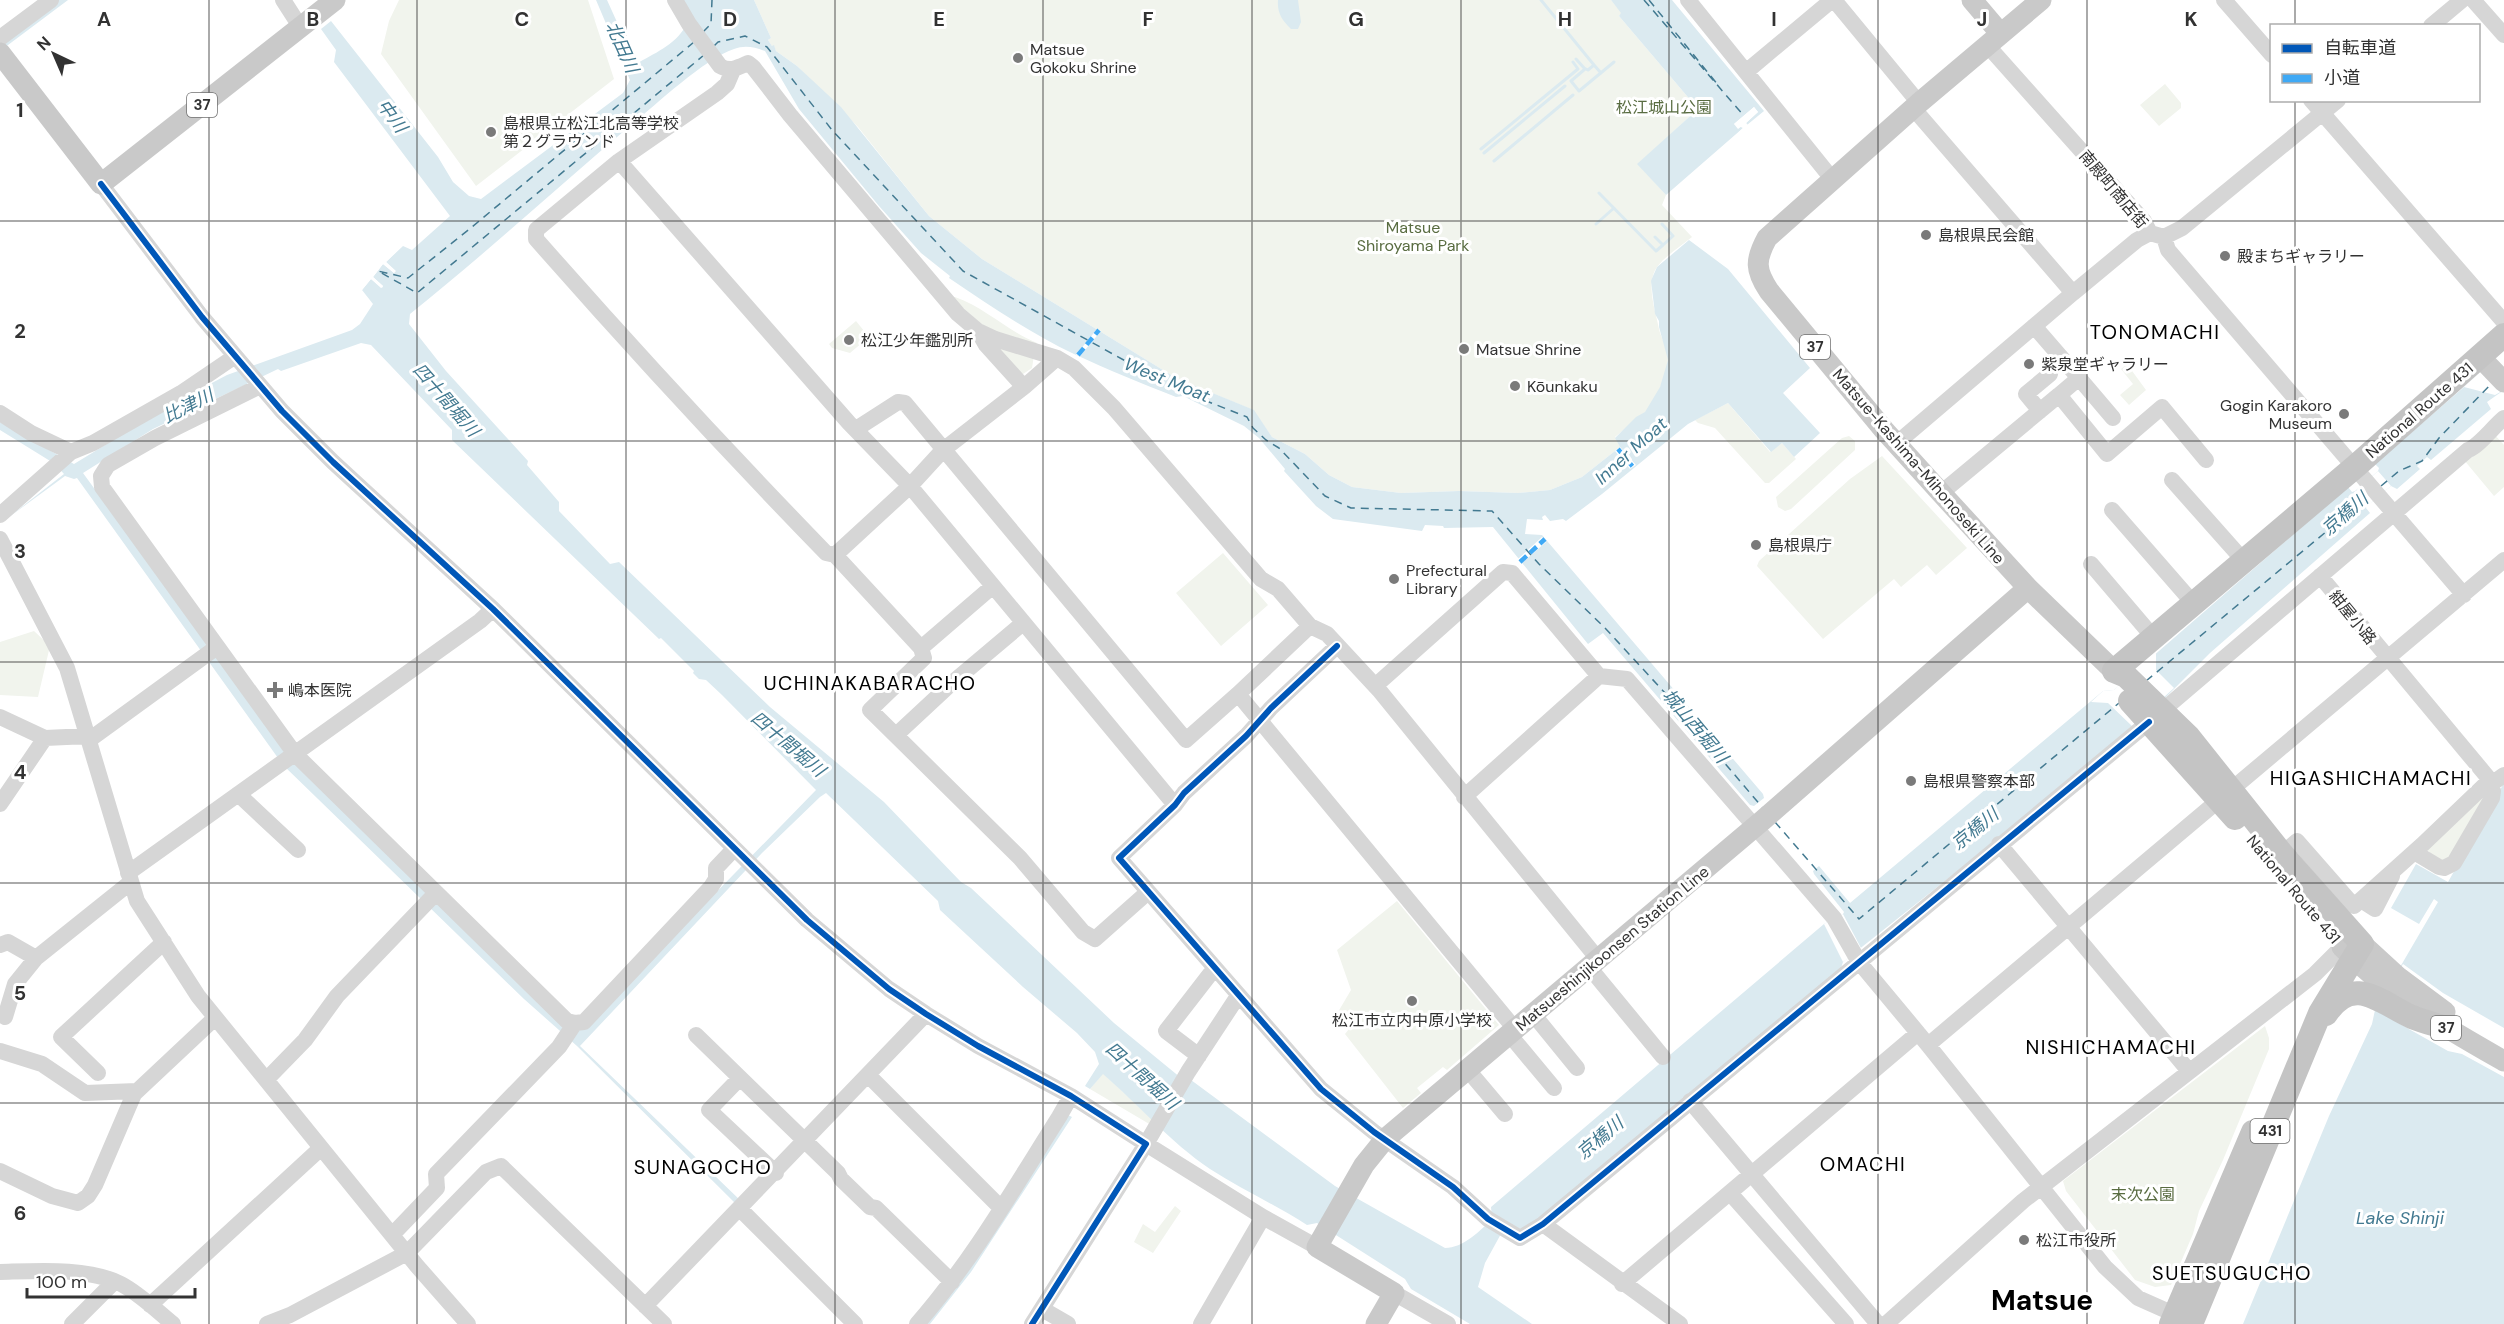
<svg xmlns="http://www.w3.org/2000/svg" width="2504" height="1324" viewBox="0 0 2504 1324" font-family="'DM Sans','Noto Sans JP',sans-serif">
	<style>
		.green { fill: #f1f4ed }
		.water { fill: #dbeaf0; fill-rule: evenodd }
		.pier { fill: #fff }
		.lines { fill: none; stroke-linecap: round; stroke-linejoin: round }
		.stream { stroke: #dbeaf0; stroke-width: 3 }
		.ferry { stroke: #437a91; stroke-width: 1.5; stroke-dasharray: 8 6; stroke-linecap: butt }
		.minor { stroke: #d6d6d6; stroke-width: 16 }
		.major { stroke: #c9c9c9; stroke-width: 21 }
		.highway { stroke: #c4c4c4; stroke-width: 24 }
		.quiet { stroke: #3fa9f5; stroke-width: 4.5; stroke-dasharray: 9 4.5; stroke-linecap: butt }
		.cycleway-casing { stroke: #fff; stroke-width: 10 }
		.cycleway { stroke: #0057b8; stroke-width: 6 }
		.grid { fill: none; stroke: #323232; stroke-width: 1.5; stroke-opacity: 0.55 }
		.poi-dot { fill: #7a7a7a; stroke: #fff; stroke-width: 2 }
		.labels { text-anchor: middle; stroke-width: 6; stroke-linejoin: round; paint-order: stroke }
		.shield { fill: #fff; stroke: #707070; stroke-width: 1.5 }
		.shield-label { font-size: 15px; font-weight: bold; fill: #323232 }
		.poi-label { font-size: 16px; fill: #323232; stroke: #fff; text-anchor: start }
		.park-label { font-size: 16px; fill: #596c41; stroke: #fff }
		.street-label { font-size: 16px; fill: #323232; stroke: #fff }
		.water-label { font-size: 18px; font-style: italic; fill: #437a91; stroke: #fff }
		.quarter-label { font-size: 20px; letter-spacing: 1.5px; fill: #000; stroke: #fff }
		.town-label { font-size: 28px; font-weight: bold; fill: #000; stroke: #fff }
		.grid-label { font-size: 20px; text-anchor: middle; font-weight: bold; fill: #323232; stroke: #fff; stroke-width: 6; stroke-linejoin: round; paint-order: stroke }
	</style>
	<rect width="100%" height="100%" fill="#fff"/>
	<!-- green -->
	<path class="green" d="M399 0H588L614 79 476 186 381 54 389 21Z
		M754 0H1611L1622 13 1619 16 1698 109 1638 164 1666 195 1662 205 1692 237C1681 246 1665 256 1657 267 1645 284 1656 312 1659 329 1661 339 1669 349 1668 360 1668 372 1653 408 1643 414 1633 421 1625 429 1615 437L1620 447 1582 477 1550 490 1518 493 1459 491 1401 493 1352 487 1329 475 1305 454 1272 437 1253 410 1176 378 982 259 929 216 858 127 797 66 776 51 774 46H772L768 40 771 38Z
		M2165 84 2181 103V108L2159 126 2140 105Z
		M955 297C986 308 1007 331 1037 343L1036 346 990 332 952 298Z
		M856 321 869 337 850 353 832 348 829 344Z
		M989 342 1034 355 1032 368 1020 376Z
		M2127 364 2146 390 2129 405 2120 395 2133 384 2121 369Z
		M1728 403 1770 452 1782 443 1796 459 1769 483H1765L1715 428 1698 423 1695 420Z
		M2494 434 2504 445V487L2494 496 2464 460Z
		M1849 436 1855 441V450L1791 509 1785 511 1778 507 1776 497 1842 438Z
		M1882 456 1967 548 1936 575 1927 565 1901 587 1894 579 1823 639 1757 566 1759 561 1850 479Z
		M1223 553 1268 605 1221 646 1176 593Z
		M34 631 50 646 38 697 0 695V642Z
		M2487 792 2450 860 2442 864 2424 847Z
		M1397 901 1499 1025 1447 1070 1443 1067 1417 1088 1421 1093 1403 1108 1345 1034 1349 1029 1338 1012 1351 990 1337 950Z
		M2265 1026 2269 1038V1049L2223 1160 2199 1211 2193 1234 2171 1285 2155 1287 2135 1280 2066 1191 2063 1181Z
		M1103 1073 1155 1122 1151 1125 1090 1089Z
		M1175 1206 1181 1211 1153 1253 1134 1242 1143 1224 1155 1232Z"/>
	<!-- water -->
	<path class="water" d="M59 0H68L0 51V44Z
		M596 0H607L636 64C653 54 675 45 685 27L684 0H754L771 38 768 40 772 46 774 45 776 51 797 66 841 107 929 216 982 259 1176 378 1254 410 1272 437 1305 454 1329 475 1352 487 1401 493 1459 491 1518 493 1550 490 1582 477 1620 447 1615 438 1636 417 1645 412 1660 387 1668 360 1659 327V321L1655 314 1651 281 1653 276 1657 267 1689 240 1728 269 1810 368 1783 393 1820 433 1794 457 1782 443 1771 452 1728 403 1688 424 1602 494 1566 521 1563 519 1550 521 1545 515 1542 517 1543 520 1527 519 1525 534 1542 535 1763 794 1764 798 1754 806 1750 805 1603 633 1588 644 1493 527 1444 528 1443 526 1425 525 1422 531 1333 519 1316 506 1284 471 1285 469 1259 438 1244 426 1183 396 1176 397C1141 383 1108 370 1074 354 1030 333 989 305 949 278L950 276 921 253 879 206 799 109 765 51C754 47 745 45 734 49 704 59 657 104 631 125 557 188 485 254 410 314L409 324 446 371 528 461 527 465 559 502V511L610 564 619 562 770 707 884 802 961 882 971 888 1114 1023 1181 1078 1191 1080 1335 1186 1445 1248C1463 1248 1480 1231 1492 1219L1491 1207 1824 924 1843 914 1844 912 1814 874 1813 871 1819 866 1850 903 2103 691 2114 690 2348 487 2352 492 2355 491 2378 471 2379 468 2375 464 2464 387 2504 350V390L2487 402 2491 409 2431 460 2427 457 2417 466 2420 469 2397 489 2391 486 2367 506 2366 508 2370 513 2210 653 2150 713 1970 861 1843 962 1841 968 1536 1221 1524 1228 1502 1232 1485 1263 1478 1287 1532 1324H1470L1411 1289 1405 1279 1317 1223 1307 1225C1276 1205 1241 1189 1210 1169 1170 1142 1139 1105 1103 1074L1090 1089 1085 1086 1099 1064 1095 1052 1077 1033 1023 987 940 910 938 901 826 793 820 797 762 853 580 1046 741 1201 737 1205 577 1046 524 999 283 765 77 478 74 479 65 476 5 520 64 474 55 464 0 430V422L74 464 174 403 227 375 352 330 360 324 373 304 362 290 371 279 381 288 383 286 373 277 383 264 394 273 395 271 386 262 403 246 412 250 450 216 334 62 336 50 321 29 331 21 438 157 453 182 469 196 481 199 623 93 630 80ZM361 343 371 345 452 430V440L659 639 661 638 694 671 693 673 699 679 706 680 722 695 816 790 582 1030 284 749 83 473 153 429 278 369 281 371Z
		M1278 0H1298L1301 22 1298 29H1291C1282 20 1277 13 1278 0Z
		M1611 0H1672L1764 111 1747 125 1746 123 1758 112 1754 107 1734 124 1743 128 1666 195 1637 164 1698 109 1619 16 1621 13Z
		M2504 783V1324H2243L2329 1116 2372 1024 2375 1010 2438 902 2434 899 2419 924 2391 908 2416 864 2448 882Z
		M1066 1114 1072 1117 971 1272 930 1324H921Z"/>
	<!-- pier -->
	<path class="pier" d="M1754 107 1758 112 1746 123 1748 125 1754 120 1756 122 1740 135 1739 132 1743 128 1742 126 1738 129 1734 124Z
		M397 247 399 249 386 262 396 271 394 273 383 264 373 277 383 286 382 288 371 279 362 290 360 287Z
		M1097 329 1101 331 1080 356 1076 355Z
		M2504 350V390L2495 395 2464 387Z
		M1620 447 1636 465 1630 469 1615 451Z
		M2378 471 2391 486 2367 506 2355 492Z
		M1542 537 1546 542 1522 563 1518 559Z
		M2156 651V670L2174 688 2132 726 2108 703 2091 702 2103 691 2114 690Z
		M1692 710 1700 720 1687 731 1679 722Z
		M1843 914 1861 948 1843 962 1824 924Z
		M2403 964 2443 993 2504 1028V1077L2462 1054 2448 1051 2375 1010Z"/>
	<g class="lines">
		<!-- stream -->
		<path class="stream" d="M1541 0 1594 65
			M1576 59 1585 69 1571 81 1579 91 1614 62
			M1586 69 1588 70 1594 65 1601 73
			M1481 149 1578 69 1573 62
			M1484 153 1565 86
			M1494 161 1573 95
			M1599 193 1656 251 1663 245 1655 237
			M1596 224 1614 208
			M1662 224 1673 236 1663 245"/>
		<!-- ferry -->
		<path class="ferry" d="M1644 0 1744 116
			M1649 0 1718 85
			M703 32 711 24 712 0
			M694 42 472 227 408 278 378 271 417 293 704 55
			M714 46 718 42 745 36 767 47 832 130 963 271 1176 389 1247 417 1253 428 1266 440 1279 448 1325 496 1351 508 1492 511 1539 564 1605 628 1666 694 1762 807
			M2381 486 2399 471 2422 461 2439 438 2492 383
			M2146 681 2368 497
			M1775 822 1859 919 2119 703"/>
		<!-- minor -->
		<path class="minor" d="M283 0 301 28
			M675 0 689 24 720 66C730 72 737 68 748 63L753 67 790 115 958 314 978 331 995 339 1057 358 1074 368 1114 408 1261 579 1278 589 1310 626 1327 634 1379 690 1598 959
			M1688 0 1833 180
			M1834 0 1919 103
			M2224 0 2272 55
			M2473 0 2504 35
			M2431 26 2462 0
			M0 38 51 0
			M1987 45 2144 221 2150 233 2164 237 2168 250 2464 595
			M733 70 727 84 717 93 619 161 536 230V239C630 346 727 451 826 553L835 555 921 648 924 658 870 710 1020 858 1083 932 1095 939 1148 892
			M1747 71 1832 0
			M2311 100 2504 322
			M619 161 849 423 910 486 1175 805
			M101 184 202 317 282 411 333 462 493 609 807 920 889 989 926 1014 978 1046 1071 1096 1146 1144 1032 1324
			M2164 237 2182 228 2338 100
			M2073 293 2137 240 2150 233
			M2034 326 2079 378 2059 395
			M978 331 986 345 1024 387
			M2079 378 2113 418
			M260 386 155 438 108 465 101 476 102 487 295 754 567 1021 575 1023 584 1022 711 887 716 879V868L734 849
			M2040 411 2026 394 2050 374 2051 368 2062 359
			M0 413 31 433 71 452
			M856 429 898 402 905 403 1186 740 1238 694 1515 1029
			M1897 443 2073 293 1913 108
			M2172 480 2244 561
			M1941 493 2059 395 2107 454 2162 407 2206 460
			M2112 510 2194 604
			M0 515 71 452 93 443 181 393 234 357
			M0 539 67 668 137 901 198 996 417 1266 468 1324
			M835 555 910 486 943 450 1024 387 1057 358
			M2091 564 2154 638
			M1337 646 1271 708 1246 736 1184 793 1175 805 1119 858 1321 1089 1374 1132 1453 1187 1488 1219 1520 1238 1543 1224 2149 722
			M921 648 993 586
			M1375 686 1503 572 1512 573 1599 676
			M1238 694 1310 626
			M2162 711 2468 450C2479 446 2493 427 2504 418
			M0 717 45 738
			M896 735 953 682 1023 623
			M89 740 217 647
			M238 794 298 850
			M1464 797 1599 676 1627 679 1834 918 1859 962 1928 1045 2105 1267 2138 1298 2183 1318
			M0 804 45 738 88 736
			M1999 844 2189 1071
			M2414 852 2439 867 2444 868 2454 863 2492 798 2493 791 2490 780H2497L2504 775
			M2282 854 2297 841 2354 906 2422 845 2490 780 2320 576
			M128 873 480 621 493 609
			M2361 900 2375 909 2392 876
			M0 945 8 942 36 958
			M1589 967 1663 1057
			M1238 996 1188 1072 1146 1144 1263 1217 1317 1247
			M1533 1014 1577 1068
			M5 1017 15 984 36 958 131 882
			M1509 1034 1554 1088
			M696 1035 838 1173 841 1179 870 1207 876 1208 952 1282
			M1928 1045 2504 560
			M0 1051 42 1064 85 1093 137 1091
			M1199 1056 1166 1031 1214 969
			M1467 1069 1505 1114
			M98 1073 61 1037 164 942
			M868 1075 1001 1208
			M740 1078 709 1110 776 1173
			M267 1079 305 1040 337 996 436 893
			M1690 1101 1878 1324
			M0 1171 52 1196 78 1203 88 1196 95 1185 134 1094 215 1018
			M1730 1193 1846 1324
			M740 1209 855 1324
			M1543 1224 1680 1324
			M393 1234 437 1188 436 1174 559 1047 575 1023
			M0 1272C36 1271 88 1267 121 1284 140 1294 157 1311 173 1324
			M1622 1284 1918 1033
			M1394 1293 1448 1324
			M150 1305 321 1148
			M645 1306 926 1014
			M1042 1309 1068 1324
			M72 1324 114 1282
			M267 1324 290 1315 407 1253 486 1172 501 1166 664 1324
			M917 1324C972 1261 1014 1188 1059 1117L1071 1096
			M1201 1324 1263 1217
			M1886 1324 2023 1201 2315 974 2342 947"/>
		<!-- major -->
		<path class="major" d="M1972 0 2000 33
			M2041 0 1919 103 1767 238C1755 260 1755 270 1769 291L1884 430 1941 493 2028 588 2114 671
			M0 53 101 184 335 0
			M2480 357 2504 382
			M2362 944 2398 977 2445 1012
			M2342 947C2389 996 2446 1028 2504 1061
			M1376 1324 1394 1293 1317 1247 1364 1165 1385 1139 1763 820 2028 588"/>
		<!-- highway -->
		<path class="highway" d="M2114 671 2356 466 2504 335
			M2114 671 2126 676 2188 736 2282 854 2362 944
			M2130 701 2235 818
			M2326 1014C2353 973 2381 1003 2412 1017 2422 1021 2433 1024 2443 1027
			M2171 1324 2253 1132
			M2191 1324 2320 1013 2362 944"/>
		<!-- quiet -->
		<path class="quiet" d="M1078 355 1099 330
			M1618 449 1633 467
			M1520 562 1545 539"/>
		<!-- cycleway casing -->
		<g class="cycleway-casing">
			<path id="cycleway" d="M101 184 202 317 282 411 333 462 493 609 807 920 889 989 926 1014 978 1046 1071 1096 1146 1144 1032 1324
				M1337 646 1271 708 1246 736 1184 793 1175 805 1119 858 1321 1089 1374 1132 1453 1187 1488 1219 1520 1238 1543 1224 2149 722"/>
		</g>
		<!-- cycleway -->
		<use href="#cycleway" class="cycleway"/>
	</g>
	<!-- grid -->
	<path class="grid" d="M209 0V1324M417 0V1324M626 0V1324M835 0V1324M1043 0V1324M1252 0V1324M1461 0V1324M1669 0V1324M1878 0V1324M2087 0V1324M2295 0V26M2295 100V1324M0 221H2504M0 441H2504M0 662H2504M0 883H2504M0 1103H2504"/>
	<!-- markers -->
	<g class="poi-dot">
		<circle cx="1018" cy="58" r="6"/>
		<circle cx="491" cy="132" r="6"/>
		<circle cx="1926" cy="235" r="6"/>
		<circle cx="2225" cy="256" r="6"/>
		<circle cx="849" cy="340" r="6"/>
		<circle cx="1464" cy="349" r="6"/>
		<circle cx="2029" cy="364" r="6"/>
		<circle cx="1515" cy="386" r="6"/>
		<circle cx="2344" cy="414" r="6"/>
		<circle cx="1756" cy="545" r="6"/>
		<circle cx="1394" cy="579" r="6"/>
		<path d="M272 681h6v6h6v6h-6v6h-6v-6h-6v-6h6z"/>
		<circle cx="1911" cy="781" r="6"/>
		<circle cx="1412" cy="1001" r="6"/>
		<circle cx="2024" cy="1240" r="6"/>
	</g>
	<g class="labels">
		<!-- shield labels -->
		<g class="shield">
			<rect x="187" y="93" width="30" height="24" rx="4.5"/>
			<rect x="1800" y="335" width="30" height="24" rx="4.5"/>
			<rect x="2431" y="1016" width="30" height="24" rx="4.5"/>
			<rect x="2250.5" y="1119" width="39" height="24" rx="4.5"/>
		</g>
		<g class="shield-label">
			<text x="202" y="110">37</text>
			<text x="1815" y="352">37</text>
			<text x="2446" y="1033">37</text>
			<text x="2270" y="1136">431</text>
		</g>
		<!-- poi labels -->
		<g class="poi-label">
			<text x="1030" y="55">Matsue<tspan x="1030" dy="18">Gokoku Shrine</tspan></text>
			<text x="503" y="129">島根県立松江北高等学校<tspan x="503" dy="18">第２グラウンド</tspan></text>
			<text x="1938" y="241">島根県民会館</text>
			<text x="2237" y="262">殿まちギャラリー</text>
			<text x="861" y="346">松江少年鑑別所</text>
			<text x="1476" y="355">Matsue Shrine</text>
			<text x="2041" y="370">紫泉堂ギャラリー</text>
			<text x="1527" y="392">Kōunkaku</text>
			<text x="2332" y="411" text-anchor="end">Gogin Karakoro<tspan x="2332" dy="18">Museum</tspan></text>
			<text x="1768" y="551">島根県庁</text>
			<text x="1406" y="576">Prefectural<tspan x="1406" dy="18">Library</tspan></text>
			<text x="288" y="696">嶋本医院</text>
			<text x="1923" y="787">島根県警察本部</text>
			<text x="1412" y="1026" text-anchor="middle">松江市立内中原小学校</text>
			<text x="2036" y="1246">松江市役所</text>
		</g>
		<!-- park labels -->
		<g class="park-label">
			<text x="1664" y="113">松江城山公園</text>
			<text x="1413" y="233">Matsue<tspan x="1413" dy="18">Shiroyama Park</tspan></text>
			<text x="2143" y="1200">末次公園</text>
		</g>
		<!-- street labels -->
		<g class="street-label">
			<text transform="translate(2114 189) rotate(50)" y="6">南殿町商店街</text>
			<text transform="translate(2419 410) rotate(-41)" y="6">National Route 431</text>
			<text transform="translate(1919 466) rotate(49)" y="6">Matsue-Kashima-Mihonoseki Line</text>
			<text transform="translate(2353 617) rotate(51)" y="6">紺屋小路</text>
			<text transform="translate(2294 889) rotate(50)" y="6">National Route 431</text>
			<text transform="translate(1612 948) rotate(-40)" y="6">Matsueshinjikoonsen Station Line</text>
		</g>
		<!-- water labels -->
		<g class="water-label">
			<text transform="translate(622 47) rotate(66)" y="6">北田川</text>
			<text transform="translate(392 116) rotate(54)" y="6">中川</text>
			<text transform="translate(1167 380) rotate(22)" y="6">West Moat</text>
			<text transform="translate(446 400) rotate(49)" y="6">四十間堀川</text>
			<text transform="translate(188 406) rotate(-27)" y="6">比津川</text>
			<text transform="translate(1631 451) rotate(-42)" y="6">Inner Moat</text>
			<text transform="translate(2345 514) rotate(-41)" y="6">京橋川</text>
			<text transform="translate(1695 726) rotate(50)" y="6">城山西堀川</text>
			<text transform="translate(788 744) rotate(40)" y="6">四十間堀川</text>
			<text transform="translate(1975 829) rotate(-39)" y="6">京橋川</text>
			<text transform="translate(1142 1076) rotate(42)" y="6">四十間堀川</text>
			<text transform="translate(1600 1138) rotate(-40)" y="6">京橋川</text>
			<text x="2400" y="1224">Lake Shinji</text>
		</g>
		<!-- quarter labels -->
		<g class="quarter-label">
			<text x="2155" y="339">TONOMACHI</text>
			<text x="870" y="690">UCHINAKABARACHO</text>
			<text x="2371" y="785">HIGASHICHAMACHI</text>
			<text x="2111" y="1054">NISHICHAMACHI</text>
			<text x="1863" y="1171">OMACHI</text>
			<text x="703" y="1174">SUNAGOCHO</text>
			<text x="2232" y="1280">SUETSUGUCHO</text>
		</g>
		<!-- town labels -->
		<g class="town-label">
			<text x="2042" y="1310">Matsue</text>
		</g>
	</g>
	<g class="grid-label">
		<text x="104" y="26">A</text>
		<text x="313" y="26">B</text>
		<text x="522" y="26">C</text>
		<text x="730" y="26">D</text>
		<text x="939" y="26">E</text>
		<text x="1148" y="26">F</text>
		<text x="1356" y="26">G</text>
		<text x="1565" y="26">H</text>
		<text x="1774" y="26">I</text>
		<text x="1982" y="26">J</text>
		<text x="2191" y="26">K</text>
		<text x="20" y="117">1</text>
		<text x="20" y="338">2</text>
		<text x="20" y="558">3</text>
		<text x="20" y="779">4</text>
		<text x="20" y="1000">5</text>
		<text x="20" y="1220">6</text>
	</g>
	<!-- legend -->
	<rect x="2270" y="24" width="210" height="78" fill="#ffffff" stroke="#adadad" stroke-width="1.5"/>
	<rect x="2282" y="44" width="30" height="9" fill="#0057b8" stroke="#adadad" stroke-width="1.5"/>
	<text x="2324" y="54" font-size="18" fill="#323232">自転車道</text>
	<rect x="2282" y="74" width="30" height="9" fill="#3fa9f5" stroke="#adadad" stroke-width="1.5"/>
	<text x="2324" y="84" font-size="18" fill="#323232">小道</text>
	<!-- north arrow -->
	<g transform="translate(54 54) rotate(316)" stroke="#ffffff" stroke-width="4.5" paint-order="stroke">
	<path d="M0-4.5L10 22L0 15L-10 22Z" fill="#323232"/>
	<text y="-9" font-size="16" font-weight="bold" text-anchor="middle" fill="#323232">N</text>
	</g>
	<!-- scale -->
	<path d="M27 1288v9h168v-9" fill="none" stroke="#323232" stroke-width="3"/>
	<text x="36" y="1288" font-size="18" fill="#323232" stroke="#ffffff" stroke-width="4.5" paint-order="stroke">100 m</text>
</svg>
